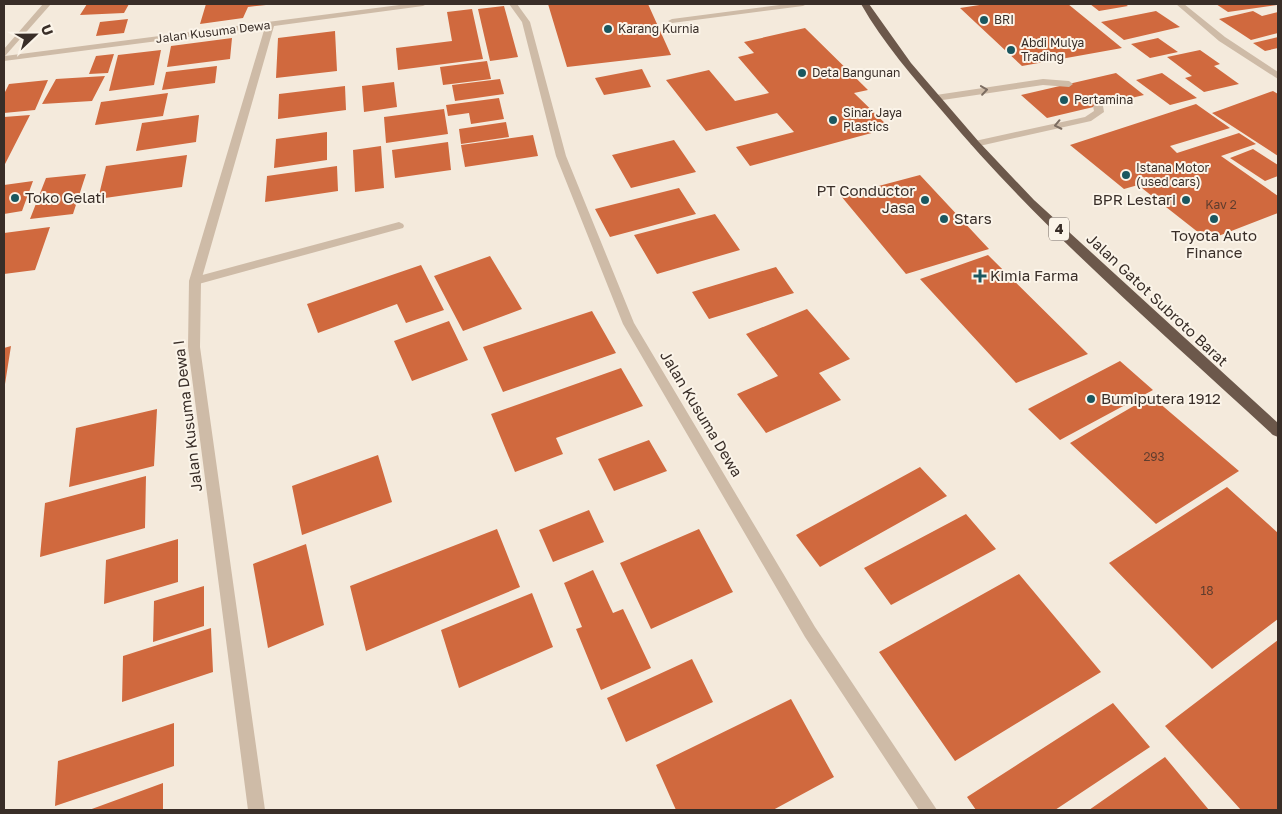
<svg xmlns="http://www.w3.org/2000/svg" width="1282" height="814" viewBox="0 0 1282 814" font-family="'Golos Text',sans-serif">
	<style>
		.building { fill: #d0693e }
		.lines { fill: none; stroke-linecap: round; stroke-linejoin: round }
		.service { fill: #cebba7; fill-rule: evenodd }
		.minor { fill: #cebba7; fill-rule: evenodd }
		.trunk { fill: #6c584b; fill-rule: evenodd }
		.oneway { stroke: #7c6d61 }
		.poi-dot { fill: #1a575f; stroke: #fbf4e9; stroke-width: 2 }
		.labels { text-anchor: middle; stroke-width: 4; stroke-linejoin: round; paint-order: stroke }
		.far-poi-label { font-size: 12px; fill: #392e28; stroke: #fbf4e9; text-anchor: start }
		.far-street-label { font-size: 12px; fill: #392e28; stroke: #fbf4e9 }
		.number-label { font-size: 12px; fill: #5f3d2e }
		.shield { fill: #fbf4e9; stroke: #736962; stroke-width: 1 }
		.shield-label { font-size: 14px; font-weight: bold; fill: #392e28 }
		.poi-label { font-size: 15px; fill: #392e28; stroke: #fbf4e9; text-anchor: start }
		.street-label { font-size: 15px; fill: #392e28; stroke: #fbf4e9 }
	</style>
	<rect width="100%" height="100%" fill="#f4eadc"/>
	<!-- building -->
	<path class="building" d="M87 4H129L124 13 80 15Z
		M206 4H265L266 5 248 7 243 18 200 24Z
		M548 4H648L671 55 567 67Z
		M986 4H1068L1122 48 1022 66 960 8Z
		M1090 4H1125L1128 6 1099 11Z
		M1216 4H1275L1277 5 1228 12Z
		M504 6 518 57 490 61 478 9Z
		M472 9 483 59 398 70 396 48 452 41 447 12Z
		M1156 11 1180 27 1124 40 1101 22Z
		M1253 11 1262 16 1278 12V33L1251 40 1219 19Z
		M128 19 124 33 96 36 100 22Z
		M805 28 868 90 854 93 890 128 750 166 736 147 794 132 777 113 706 131 666 80 709 70 735 101 769 93 738 57 754 53 744 42Z
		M335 31 337 71 276 78 278 38Z
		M1278 37V48L1265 51 1253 43Z
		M232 38 230 59 167 67 171 46Z
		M1158 38 1178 52 1150 58 1131 44Z
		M161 50 154 85 109 91 118 55Z
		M1200 50 1220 64 1214 66 1239 84 1204 92 1185 78 1192 76 1167 57Z
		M114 54 108 73 89 74 96 56Z
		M487 61 491 79 443 85 440 67Z
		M217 66 215 83 162 90 166 72Z
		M642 69 651 87 604 95 595 78Z
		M1116 73 1144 95 1047 118 1021 95Z
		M1162 73 1197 98 1170 105 1136 80Z
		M105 76 92 101 42 104 56 79Z
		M500 79 504 94 455 101 452 85Z
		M48 80 35 110 4 113V94L9 84Z
		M394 82 397 107 364 112 362 86Z
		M345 86 346 110 278 119 279 94Z
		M1273 91 1278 94V156L1212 113Z
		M168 93 163 116 95 125 101 102Z
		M499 98 504 119 471 124 469 113 448 116 446 105Z
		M1196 104 1230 128 1170 146 1177 153 1239 133 1256 144 1221 156 1278 196V213L1208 240 1138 185 1124 189 1070 145Z
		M444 109 448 134 386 143 384 117Z
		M30 115 4 166V117Z
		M199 115 196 142 136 151 142 123Z
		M506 122 509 137 461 144 459 129Z
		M327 132V160L274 168 276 139Z
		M533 135 538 156 465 167 461 145Z
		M674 140 696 172 631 188 612 155Z
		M448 142 451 170 395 178 392 150Z
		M381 146 384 188 355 192 353 150Z
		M1253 149 1278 165V176L1265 181 1230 158Z
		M187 155 182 187 98 199 106 166Z
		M337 166 338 191 265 202 267 176Z
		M86 174 73 214 30 219 46 178Z
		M920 175 989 249 906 274 841 196Z
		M33 181 22 211 4 214V185Z
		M679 188 696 214 610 237 595 209Z
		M715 214 740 250 657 274 634 235Z
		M50 227 35 270 4 274V233Z
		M988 255 1088 354 1016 383 920 279Z
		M490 256 522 309 463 331 434 276Z
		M421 265 444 310 406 323 397 304 318 333 307 304Z
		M776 267 794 293 709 319 692 292Z
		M807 309 850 359 819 373 841 400 766 433 737 394 778 376 746 334Z
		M592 311 616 353 503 392 483 347Z
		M449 321 468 360 412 381 394 341Z
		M11 346 5 384H4V348Z
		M1120 361 1153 390 1060 440 1028 409Z
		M621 368 643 406 556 438 563 454 515 472 491 414Z
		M1151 396 1239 471 1156 524 1070 443Z
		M157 409 154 466 69 487 76 428Z
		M649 440 667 471 614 491 598 459Z
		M378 455 392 502 302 535 292 486Z
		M920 467 947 496 820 567 796 535Z
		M146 476 145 528 40 557 45 503Z
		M1227 487 1278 533V619L1212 669 1109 563Z
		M589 510 604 542 553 562 539 530Z
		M966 514 996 549 891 605 864 568Z
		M497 529 520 587 366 651 350 586Z
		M699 529 733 592 651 629 620 563Z
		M178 539V582L104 604 106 560Z
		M306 544 324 625 268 648 253 564Z
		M593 570 613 613 623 609 651 668 601 690 576 629 582 627 564 583Z
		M1019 574 1101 672 955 761 879 652Z
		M204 586V626L153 642 154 601Z
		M532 593 553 647 459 688 441 630Z
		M211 628 213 672 122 702 123 656Z
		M1278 640V810H1241L1165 726Z
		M692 659 713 702 626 742 607 698Z
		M791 699 834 777 773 810H676L656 765Z
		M1113 703 1150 747 1055 810H976L967 797Z
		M174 723V766L55 806 58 761Z
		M1165 757 1209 810H1089Z
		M163 783V810H89Z"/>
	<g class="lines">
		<!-- service -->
		<path class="service" d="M787 4H807L803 6 672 23 668 21 672 19Z
			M1043 79 1069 81 1073 84 1069 87 1043 85 936 101 932 98 936 95Z
			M1098 103 1103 106 1104 112 1091 121 975 147 970 144 975 141 1085 117 1094 111 1093 106Z
			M399 222 403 224 404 226 403 228 195 285 189 281 195 277Z"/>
		<!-- minor -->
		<path class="minor" d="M43 4H51L5 56 407 4H427L423 6 274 26 201 281 200 347 265 810H248L188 347 189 281 265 27 4 61V49Z
			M509 4H517L530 22 566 156 634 323 815 627 937 810H919L805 637 623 324 556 156 522 22Z
			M1176 4H1184L1225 37 1278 72V79L1219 41Z"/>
		<!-- trunk -->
		<path class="trunk" d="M861 4H869L911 63 979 142 1034 200 1278 423V437L1273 435C1160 330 1042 230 943 112 914 78 883 43 861 4Z"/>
	</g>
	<!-- one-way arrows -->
	<defs><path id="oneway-chevron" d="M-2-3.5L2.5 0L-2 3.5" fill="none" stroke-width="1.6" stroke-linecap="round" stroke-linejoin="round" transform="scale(1.25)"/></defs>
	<g class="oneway">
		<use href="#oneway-chevron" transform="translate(984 90) rotate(-8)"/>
		<use href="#oneway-chevron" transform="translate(1058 125) rotate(168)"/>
	</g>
	<!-- markers -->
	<g class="poi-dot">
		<circle cx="984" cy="20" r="5"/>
		<circle cx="608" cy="29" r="5"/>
		<circle cx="1011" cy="50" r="5"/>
		<circle cx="802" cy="73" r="5"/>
		<circle cx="1064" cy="100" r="5"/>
		<circle cx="833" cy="120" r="5"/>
		<circle cx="1126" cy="175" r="5"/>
		<circle cx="15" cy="198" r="5"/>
		<circle cx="925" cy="200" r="5"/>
		<circle cx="1186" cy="200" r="5"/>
		<circle cx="944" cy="219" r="5"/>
		<circle cx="1214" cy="219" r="5"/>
		<path d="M977.5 268.5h5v5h5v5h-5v5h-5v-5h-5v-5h5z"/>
		<circle cx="1091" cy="399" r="5"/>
	</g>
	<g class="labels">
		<!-- far-poi labels -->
		<g class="far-poi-label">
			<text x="994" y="24">BRI</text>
			<text x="618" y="33">Karang Kurnia</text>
			<text x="1021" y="47">Abdi Mulya<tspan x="1021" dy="14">Trading</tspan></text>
			<text x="812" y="77">Deta Bangunan</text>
			<text x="1074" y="104">Pertamina</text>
			<text x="843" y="117">Sinar Jaya<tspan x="843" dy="14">Plastics</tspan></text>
			<text x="1136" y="172">Istana Motor<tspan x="1136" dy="14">(used cars)</tspan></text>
		</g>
		<!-- far-street labels -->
		<g class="far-street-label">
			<text transform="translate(213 32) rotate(-7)" y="4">Jalan Kusuma Dewa</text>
		</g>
		<!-- number labels -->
		<g class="number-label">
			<text x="1221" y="209">Kav 2</text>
			<text x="1154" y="461">293</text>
			<text x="1207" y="595">18</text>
		</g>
		<!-- shield labels -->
		<rect class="shield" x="1049" y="217.5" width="20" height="23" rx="4"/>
		<g class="shield-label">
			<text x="1059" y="234">4</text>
		</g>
		<!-- poi labels -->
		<g class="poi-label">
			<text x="915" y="196" text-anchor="end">PT Conductor<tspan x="915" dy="17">Jasa</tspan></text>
			<text x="25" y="203">Toko Gelati</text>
			<text x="1176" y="205" text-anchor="end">BPR Lestari</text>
			<text x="954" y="224">Stars</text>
			<text x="1214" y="241" text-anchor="middle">Toyota Auto<tspan x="1214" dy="17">Finance</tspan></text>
			<text x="990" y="281">Kimia Farma</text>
			<text x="1101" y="404">Bumiputera 1912</text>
		</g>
		<!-- street labels -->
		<g class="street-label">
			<text transform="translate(1157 300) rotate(43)" y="5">Jalan Gatot Subroto Barat</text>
			<text transform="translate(701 414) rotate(59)" y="5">Jalan Kusuma Dewa</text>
			<text transform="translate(188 416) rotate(-97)" y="5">Jalan Kusuma Dewa I</text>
		</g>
	</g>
	<!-- border -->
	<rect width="1282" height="814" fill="none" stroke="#392e28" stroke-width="10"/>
	<!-- north arrow -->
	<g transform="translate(35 35) rotate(68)" stroke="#fbf4e9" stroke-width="4" paint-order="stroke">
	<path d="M0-4L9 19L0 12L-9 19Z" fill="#392e28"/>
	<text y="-8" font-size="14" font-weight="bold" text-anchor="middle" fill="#392e28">U</text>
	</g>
</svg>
